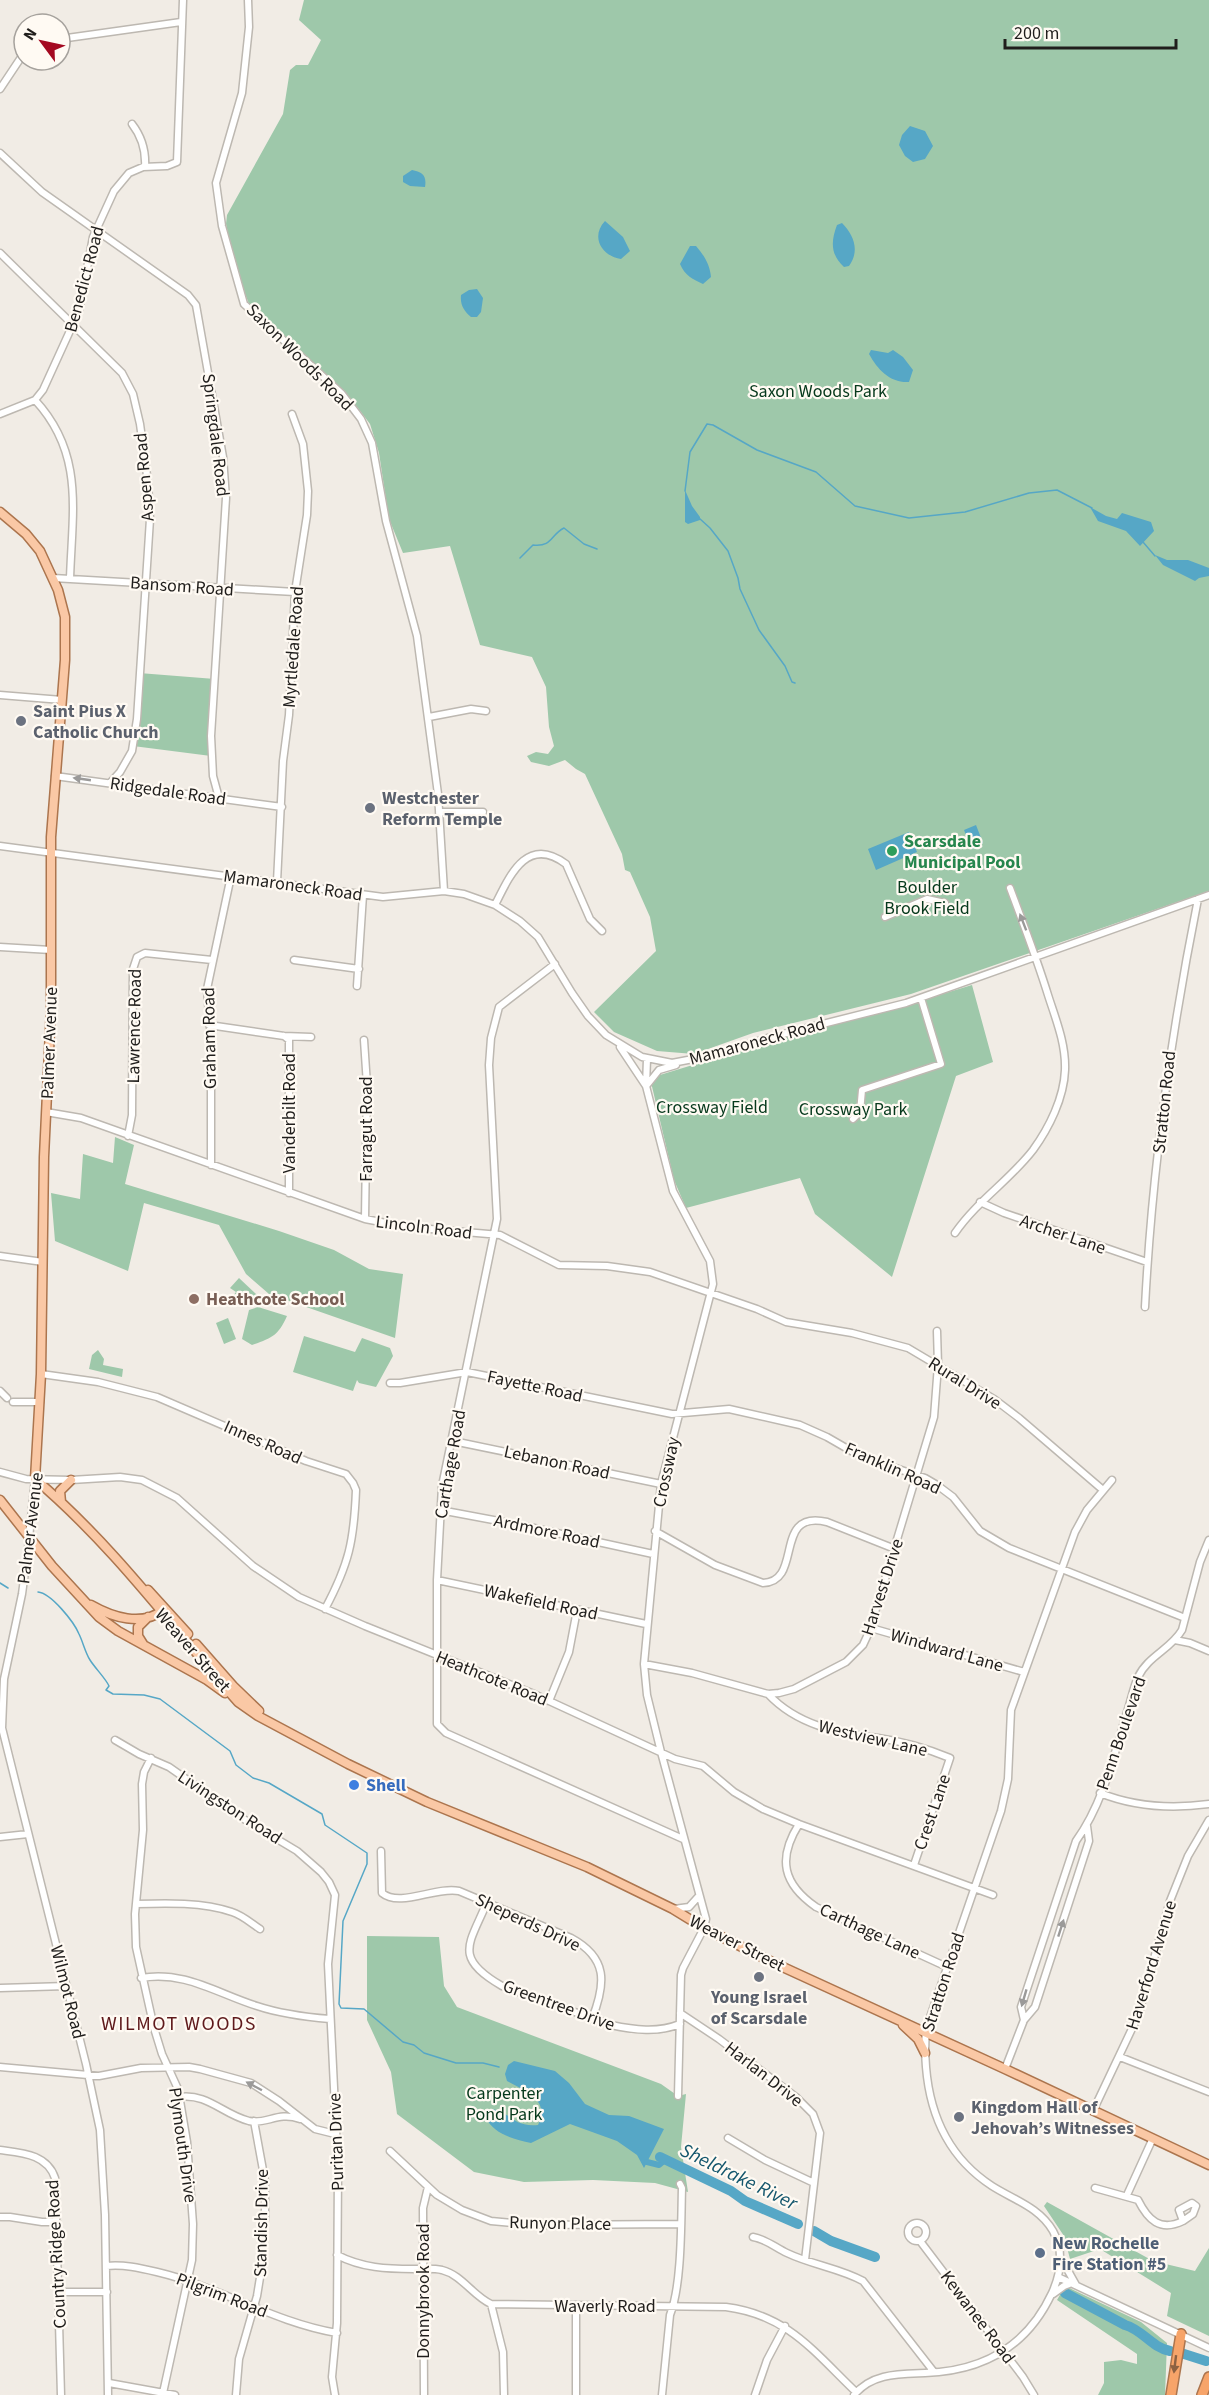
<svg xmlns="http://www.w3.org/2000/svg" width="1209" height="2395" viewBox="0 0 1209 2395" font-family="'Source Sans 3',sans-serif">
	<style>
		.green { fill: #9ec8aa }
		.water { fill: #56a7c6 }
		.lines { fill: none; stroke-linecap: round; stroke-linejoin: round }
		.stream { stroke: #56a7c6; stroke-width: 1.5 }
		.canal { stroke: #56a7c6; stroke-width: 6 }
		.river { stroke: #56a7c6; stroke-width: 10 }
		.minor-casing { stroke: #bdb8b1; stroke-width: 9 }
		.major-casing { stroke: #ac754e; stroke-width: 11 }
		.highway-casing { stroke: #ac754e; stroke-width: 12 }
		.minor { stroke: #fff; stroke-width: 6 }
		.major { stroke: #fac8a5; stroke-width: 8 }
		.highway { stroke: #f7a469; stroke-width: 9 }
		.minor-bridge-casing { stroke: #bdb8b1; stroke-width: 9; stroke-linecap: butt }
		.minor-bridge { stroke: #fff; stroke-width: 6 }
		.oneway { fill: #9b9a99 }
		.oneway2 { fill: #8c6142 }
		.worship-dot { fill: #6b7280; stroke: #fffaf3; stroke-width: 2 }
		.leisure-dot { fill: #2e9e5b; stroke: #fffaf3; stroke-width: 2 }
		.education-dot { fill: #8d6e63; stroke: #fffaf3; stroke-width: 2 }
		.shop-dot { fill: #3f7fe0; stroke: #fffaf3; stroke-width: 2 }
		.service-dot { fill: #5c6f8a; stroke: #fffaf3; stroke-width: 2 }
		.labels { text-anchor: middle; stroke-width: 4.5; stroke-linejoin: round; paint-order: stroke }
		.street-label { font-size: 18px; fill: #201e1c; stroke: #fffaf3 }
		.park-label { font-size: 18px; fill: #05381b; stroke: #fffaf3 }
		.worship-label { font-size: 18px; font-weight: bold; fill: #5b616d; stroke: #fffaf3; text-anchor: start }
		.leisure-label { font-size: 18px; font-weight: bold; fill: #27864d; stroke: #fffaf3; text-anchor: start }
		.education-label { font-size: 18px; font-weight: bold; fill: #785e54; stroke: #fffaf3; text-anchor: start }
		.shop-label { font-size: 18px; font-weight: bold; fill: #366cbe; stroke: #fffaf3; text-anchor: start }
		.service-label { font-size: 18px; font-weight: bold; fill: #4e5e75; stroke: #fffaf3; text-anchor: start }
		.neighbourhood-label { font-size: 20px; letter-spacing: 1.5px; fill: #5f1a1c; stroke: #fffaf3 }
		.water-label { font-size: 20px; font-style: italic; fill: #15576d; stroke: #fffaf3 }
	</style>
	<rect width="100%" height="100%" fill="#f1ece5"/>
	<!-- green -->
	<path class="green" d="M304 0H1209V891L911 994 753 1033 694 1054 657 1051 614 1032 594 1012 656 951 650 917 630 872 625 870 622 854 585 774 576 769 565 760 549 766 531 762 527 756 536 752 548 754 554 746 549 727 546 687 532 657 480 645 450 546 403 553 389 519 379 453 370 424 351 399 250 306 237 275 226 224 227 215 283 114 290 70 296 65H308L321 40 299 20Z
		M139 673 215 679 211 756 133 746Z
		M972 985 993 1062 956 1076 892 1277 815 1214 800 1178 686 1208 674 1180 650 1078 808 1030 893 1009Z
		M115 1137 134 1145 125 1184 279 1231 334 1250 369 1269 403 1274 395 1338 269 1294 246 1274 219 1225 144 1203 128 1271 55 1241 51 1193 80 1199 83 1154 113 1163Z
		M239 1278 256 1294 272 1299 269 1307 248 1302 244 1306 233 1296 236 1292 230 1288Z
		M258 1307 287 1316C278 1336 272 1338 252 1345L242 1339 249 1310Z
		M228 1318 236 1339 224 1344 216 1323Z
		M304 1336 355 1352 362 1338 390 1348 393 1356 376 1387 359 1383 357 1380 353 1391 293 1372Z
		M98 1350 104 1359 103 1365 123 1369 122 1377 89 1369 92 1355Z
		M367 1936 439 1937 444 1986 457 2007 661 2084 678 2096 686 2094 681 2147 688 2192 655 2183 593 2180 524 2182 474 2172 397 2114 391 2072 367 2020Z
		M1047 2202 1153 2261 1195 2271 1209 2248V2336L1167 2316 1171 2293 1100 2249 1070 2259 1064 2236 1044 2206Z
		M1065 2286 1141 2322 1167 2343 1165 2395H1098L1104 2383V2362L1121 2360 1137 2364V2354L1057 2300Z"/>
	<!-- water -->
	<path class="water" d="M910 126 925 131 933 146 925 159 913 162 905 156 899 145 902 135Z
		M412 170C422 172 427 175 425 187L410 186 403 182V176Z
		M605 221 623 237 630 251 621 259C602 256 590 237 605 221Z
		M842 223C854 235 860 251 849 266L844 267C830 254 831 241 837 225Z
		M690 246H696C704 255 710 265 711 277L703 284C693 279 685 276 680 264Z
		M477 289 483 298 481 312 477 317H471C464 311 460 305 461 295L469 290Z
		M871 350 888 353 893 350 903 357 913 370 909 382C890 383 878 370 869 354Z
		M685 490 692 506 700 517V520L688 524 685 522Z
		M1090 507 1106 516 1117 519 1122 513 1151 522 1154 531 1140 546 1126 531 1098 521Z
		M1155 555 1167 560H1188L1209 568V576L1199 578 1195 581 1163 565Z
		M976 825 983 843 972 849 964 830Z
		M909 832 917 852 876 870 868 849Z
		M514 2061 555 2071 569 2083 585 2104 609 2115 629 2116 664 2129 644 2168 637 2155 617 2141 570 2124 531 2143C513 2139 493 2134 485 2116L492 2109C514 2114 512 2127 538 2125 551 2100 525 2091 507 2081L505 2074 508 2065Z"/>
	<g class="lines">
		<!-- stream -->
		<path class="stream" d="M685 491 690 452 707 424 713 425 757 450 816 472 855 506 909 518 965 512 1029 493 1057 490 1092 508
			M699 518 710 528 728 551 738 578 740 589 759 630 785 666 792 682 795 683
			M1143 542 1155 556
			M520 558 533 545C553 547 550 535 564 528L584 544 597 549
			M0 1583 8 1588
			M38 1592C51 1593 74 1622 79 1634 83 1642 85 1652 90 1660 95 1668 106 1679 109 1686L106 1690 113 1694 144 1695 160 1699 230 1751 236 1765 253 1778 269 1783 322 1814 325 1825 367 1853V1864L343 1921 339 2004 341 2008 364 2009 403 2042 414 2045 424 2053 456 2063H483L499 2067"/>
		<!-- canal -->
		<path class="canal" d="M647 2162 659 2165 665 2160"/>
		<!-- river -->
		<path class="river" d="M660 2157 731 2191 745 2201 798 2224
			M814 2231 831 2241 875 2257
			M1065 2293 1125 2325C1143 2330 1151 2347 1170 2351
			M1181 2353 1206 2361"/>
		<!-- minor casing -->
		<g class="minor-casing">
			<path id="minor" d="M248 0 249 27 242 93 216 183 222 226 244 304 342 394 361 419 372 443 386 521 417 636 438 794 444 891
				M60 39 181 22
				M0 89 24 53
				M132 124C142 137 146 151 145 167
				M0 153 42 192 188 295 196 305 223 457 226 498 211 736 213 776 219 798
				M0 253 122 373 133 394 140 424 148 483 150 519 137 719 132 751 120 772 110 783
				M35 400C85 454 72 512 70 579
				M0 414 35 400 43 390 79 311 93 237 114 191 129 173 143 167 167 166 177 162 183 0
				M53 578 295 592
				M0 695 62 700
				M429 717 471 709 486 711
				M55 776 282 807
				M439 812H483
				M0 846 383 897 444 891 464 894 495 905 520 921 538 937 572 993 588 1016 606 1035 642 1057 672 1063 714 1055 771 1037 906 1003 1209 895
				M277 882 283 761 289 715 295 592 307 515 308 491 303 444 292 414
				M495 905C510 875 527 835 566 864L590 919 602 931
				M885 917 927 899 945 903
				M0 947 51 950
				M294 960 359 969
				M555 964 499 1007 491 1038 489 1065 497 1219 442 1486 437 1580V1724L446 1733 683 1839
				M357 986 363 895
				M209 1025 284 1036 311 1037
				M284 1036 289 1040V1193
				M364 1040 367 1085 365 1219
				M620 1047 646 1086
				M647 1059 646 1086 673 1191 710 1261 713 1284 661 1484 644 1664 647 1695 661 1752 706 1919 704 1928 683 1968 681 1975 678 2096
				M647 1085 659 1070 676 1065
				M46 1112 81 1118 365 1219 407 1227 500 1235 559 1265 607 1266 650 1272 757 1309 786 1322 852 1333 908 1348 994 1399 1019 1418 1103 1490
				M853 1119 860 1112 862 1090 941 1064 921 998
				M128 1136 132 1115 133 969 137 957 145 953 212 960
				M211 1165V1040L207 989 231 876
				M980 1202 1004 1213 1147 1262
				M955 1233C978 1200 1010 1180 1033 1150 1049 1128 1064 1098 1065 1070 1066 1044 1056 1020 1048 995 1037 959 1023 923 1010 888
				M0 1256 43 1262
				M1145 1307C1152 1170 1171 1034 1198 899
				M41 1374 98 1382 157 1397 306 1461 346 1474 353 1483 356 1490C354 1541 349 1564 325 1609
				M390 1383H400L467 1372 672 1414 729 1409 800 1425 827 1437 860 1456 925 1478 937 1485 953 1497 980 1531 1009 1548 1185 1618
				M0 1391 7 1398
				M13 1402H40
				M453 1441 661 1484
				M0 1472 26 1479 71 1480 120 1477 142 1480 177 1498 253 1566 299 1597 365 1626 534 1694 675 1759 703 1766 734 1792 763 1809 799 1824 993 1895
				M440 1510 525 1526 653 1554
				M30 1528 35 1479
				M655 1531 715 1565 763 1583C804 1582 772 1509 827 1522L895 1549
				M28 1549 22 1594 4 1679 2 1728 86 2064 100 2130 105 2215 108 2395
				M437 1580 646 1624
				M871 1628 1024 1672
				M1175 1640 1190 1643 1209 1651
				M644 1664 692 1673 768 1694 779 1693 794 1689 846 1662 863 1645 869 1632 934 1417 938 1365 937 1331
				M768 1694C797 1725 837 1733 878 1738 901 1741 928 1749 950 1758L914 1865
				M549 1701 569 1652 577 1610
				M115 1740 139 1754 169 1767 242 1818 297 1851 321 1872 329 1882 335 1895 328 1964 338 2170 337 2323 332 2377 335 2395
				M151 1758 144 1772 142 1784 143 1830 135 1914 136 1947 154 2028 162 2054 178 2089 187 2142 193 2224 192 2260 163 2393
				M1100 1793C1135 1807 1172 1809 1209 1804
				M799 1824C777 1859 783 1884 816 1907L947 1967
				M0 1837 28 1834
				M381 1851 382 1893C400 1908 436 1886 459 1891L571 1938C608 1958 606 1983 592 2019
				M487 1902C470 1944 452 1957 502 1986L611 2025C634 2030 658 2033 680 2024
				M136 1904C166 1903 203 1902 232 1912 242 1915 251 1923 260 1929
				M674 1909 689 1907 698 1897
				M141 1978C184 1970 218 1994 257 2006 281 2014 305 2017 330 2019
				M0 1988 67 1986
				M680 2013 719 2039 796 2097 813 2114 820 2133 805 2260
				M1024 2020 1021 2007 1076 1841C1103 1804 1114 1755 1127 1712 1131 1701 1133 1688 1138 1677 1148 1656 1171 1649 1182 1630L1200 1562 1209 1540
				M1120 2057 1209 2092
				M0 2067 99 2076 141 2068 189 2067 200 2069 251 2083 279 2101 315 2129 335 2134
				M1005 2069 1024 2020 1035 2007 1089 1841 1087 1826
				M179 2097C208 2093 222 2114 249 2121 266 2125 278 2111 300 2119
				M1093 2111 1138 2016 1170 1901 1188 1856 1209 1820
				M728 2138 765 2160 814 2183
				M0 2150C22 2153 47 2154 55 2178L61 2395
				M390 2151 437 2195 462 2210 491 2221 537 2225 681 2224
				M1095 2188 1138 2200C1148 2220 1160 2232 1183 2221
				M1127 2195 1153 2138
				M1192 2203 1196 2206 1193 2214 1183 2221 1179 2210Z
				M0 2217H10L42 2222H57
				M908 2232a9 9 0 1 1 18 0a9 9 0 1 1-18 0Z
				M753 2237C766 2239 776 2248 787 2253 812 2265 839 2268 863 2281L934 2372
				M920 2241 1023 2377 1034 2395
				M337 2255C362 2268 387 2269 414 2269 423 2269 433 2268 442 2270 462 2275 473 2296 491 2304L726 2307C788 2315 814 2352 856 2392
				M1062 2260 1076 2285
				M106 2266C123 2264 140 2268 157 2272 220 2287 273 2322 337 2333
				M1058 2277 1209 2348
				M60 2292H107
				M1053 2294 1064 2286 1072 2283
				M491 2304 503 2352 504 2395
				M576 2305V2395
				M109 2383 175 2395
				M236 2395 239 2359 257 2296 263 2259 262 2234 265 2219V2181L254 2121
				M424 2395 423 2208 428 2187
				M662 2395 670 2315C682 2285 681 2222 682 2188L680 2184
				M755 2395 767 2360 785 2326
				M854 2395C872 2373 899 2374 925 2373 983 2371 1027 2347 1052 2293 1061 2273 1064 2251 1053 2231 1039 2207 1014 2200 992 2186 949 2158 930 2116 926 2067 925 2053 924 2040 927 2026L1001 1811 1008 1779 1011 1710 1075 1532 1087 1510 1112 1480"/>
		</g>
		<!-- major casing -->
		<g class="major-casing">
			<path id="major" d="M0 512 26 534 40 551 58 590 65 617V660L51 837V1009L44 1157 41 1374 35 1479C112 1544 172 1626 238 1702L258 1716 348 1764 427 1802 587 1867 673 1909 704 1928 774 1963 1005 2069 1209 2165
				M0 1500 52 1566 99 1617 118 1631 207 1680 225 1693
				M61 1502 60 1491 71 1480
				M148 1590 188 1634
				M91 1605C112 1617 142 1627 163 1610
				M143 1644 138 1636V1627L148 1617
				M196 1644 233 1686 259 1711
				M903 2025 918 2039 925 2053"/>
		</g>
		<!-- highway casing -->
		<g class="highway-casing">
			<path id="highway" d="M1171 2395 1181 2334
				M1202 2395 1209 2377"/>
		</g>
		<!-- minor -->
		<use href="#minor" class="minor"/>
		<!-- major -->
		<use href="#major" class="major"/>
		<!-- highway -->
		<use href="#highway" class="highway"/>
		<!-- minor-bridge casing -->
		<g class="minor-bridge-casing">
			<path id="minor-bridge" d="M28 1549 30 1528"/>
		</g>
		<!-- minor-bridge -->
		<use href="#minor-bridge" class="minor-bridge"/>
	</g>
	<!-- one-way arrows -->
	<defs><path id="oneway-solid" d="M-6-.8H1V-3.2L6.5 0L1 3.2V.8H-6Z" transform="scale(1.5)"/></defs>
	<g class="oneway">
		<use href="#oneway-solid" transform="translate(82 779) rotate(-172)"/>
		<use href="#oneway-solid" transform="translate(1023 922) rotate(-111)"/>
		<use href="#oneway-solid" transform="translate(1061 1928) rotate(-72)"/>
		<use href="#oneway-solid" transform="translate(1024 1998) rotate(106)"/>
		<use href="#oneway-solid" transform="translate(254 2086) rotate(-152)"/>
	</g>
	<use class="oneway2" href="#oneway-solid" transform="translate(1175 2364) rotate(97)"/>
	<!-- markers -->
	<g class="worship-dot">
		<circle cx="21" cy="721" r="6"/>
		<circle cx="370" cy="808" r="6"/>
		<circle cx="759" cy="1977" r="6"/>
		<circle cx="959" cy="2117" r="6"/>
	</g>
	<circle class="leisure-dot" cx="892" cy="851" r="6"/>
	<circle class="education-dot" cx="194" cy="1299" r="6"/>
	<circle class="shop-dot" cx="354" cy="1785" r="6"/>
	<circle class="service-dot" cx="1040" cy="2253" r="6"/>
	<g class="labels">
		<!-- street labels -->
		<g class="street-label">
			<text transform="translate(84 279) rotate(-75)" y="6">Benedict Road</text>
			<text transform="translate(300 357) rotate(45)" y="6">Saxon Woods Road</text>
			<text transform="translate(216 435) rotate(83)" y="6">Springdale Road</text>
			<text transform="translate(144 477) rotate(-95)" y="6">Aspen Road</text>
			<text transform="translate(182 586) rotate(4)" y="6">Bansom Road</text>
			<text transform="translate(293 647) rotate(-86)" y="6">Myrtledale Road</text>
			<text transform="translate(168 791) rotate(8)" y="6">Ridgedale Road</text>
			<text transform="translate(293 885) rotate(8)" y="6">Mamaroneck Road</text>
			<text transform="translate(134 1026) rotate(-89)" y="6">Lawrence Road</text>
			<text transform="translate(209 1038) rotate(-91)" y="6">Graham Road</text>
			<text transform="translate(757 1041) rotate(-15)" y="6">Mamaroneck Road</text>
			<text transform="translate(49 1043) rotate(-88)" y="6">Palmer Avenue</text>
			<text transform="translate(1164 1102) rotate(-84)" y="6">Stratton Road</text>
			<text transform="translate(289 1113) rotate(-90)" y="6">Vanderbilt Road</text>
			<text transform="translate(366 1129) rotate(-90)" y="6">Farragut Road</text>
			<text transform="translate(424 1227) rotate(7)" y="6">Lincoln Road</text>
			<text transform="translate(1063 1234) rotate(19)" y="6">Archer Lane</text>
			<text transform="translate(965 1383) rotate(32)" y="6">Rural Drive</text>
			<text transform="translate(535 1386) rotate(12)" y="6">Fayette Road</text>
			<text transform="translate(263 1442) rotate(24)" y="6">Innes Road</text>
			<text transform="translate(557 1462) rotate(12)" y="6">Lebanon Road</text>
			<text transform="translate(450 1464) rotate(-80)" y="6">Carthage Road</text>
			<text transform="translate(893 1468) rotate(24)" y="6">Franklin Road</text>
			<text transform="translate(666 1472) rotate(-78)" y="6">Crossway</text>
			<text transform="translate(30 1528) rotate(-83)" y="6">Palmer Avenue</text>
			<text transform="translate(547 1531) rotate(12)" y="6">Ardmore Road</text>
			<text transform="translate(882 1587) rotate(-72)" y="6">Harvest Drive</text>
			<text transform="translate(541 1602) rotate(12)" y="6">Wakefield Road</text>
			<text transform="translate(193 1650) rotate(49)" y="6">Weaver Street</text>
			<text transform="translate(947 1650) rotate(16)" y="6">Windward Lane</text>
			<text transform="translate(492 1678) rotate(22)" y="6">Heathcote Road</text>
			<text transform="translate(1121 1733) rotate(-71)" y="6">Penn Boulevard</text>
			<text transform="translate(873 1738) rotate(13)" y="6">Westview Lane</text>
			<text transform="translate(230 1807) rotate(33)" y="6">Livingston Road</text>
			<text transform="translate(932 1812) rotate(-71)" y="6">Crest Lane</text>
			<text transform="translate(528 1922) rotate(25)" y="6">Sheperds Drive</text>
			<text transform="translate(870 1931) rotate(25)" y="6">Carthage Lane</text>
			<text transform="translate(737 1943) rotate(27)" y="6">Weaver Street</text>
			<text transform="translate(1151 1965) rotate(-73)" y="6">Haverford Avenue</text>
			<text transform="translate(943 1982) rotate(-72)" y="6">Stratton Road</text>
			<text transform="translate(68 1992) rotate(76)" y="6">Wilmot Road</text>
			<text transform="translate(559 2005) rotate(20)" y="6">Greentree Drive</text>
			<text transform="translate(764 2074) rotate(38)" y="6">Harlan Drive</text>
			<text transform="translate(336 2142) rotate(-92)" y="6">Puritan Drive</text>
			<text transform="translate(183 2145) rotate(82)" y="6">Plymouth Drive</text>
			<text transform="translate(261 2223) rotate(-89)" y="6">Standish Drive</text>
			<text transform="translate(560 2223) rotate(1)" y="6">Runyon Place</text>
			<text transform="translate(56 2254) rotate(-93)" y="6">Country Ridge Road</text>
			<text transform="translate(423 2291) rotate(-90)" y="6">Donnybrook Road</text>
			<text transform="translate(222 2295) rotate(21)" y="6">Pilgrim Road</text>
			<text x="605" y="2312">Waverly Road</text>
			<text transform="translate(978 2317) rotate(53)" y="6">Kewanee Road</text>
		</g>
		<!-- park labels -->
		<g class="park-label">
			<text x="818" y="397">Saxon Woods Park</text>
			<text x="927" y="893">Boulder<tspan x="927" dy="21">Brook Field</tspan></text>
			<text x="712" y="1113">Crossway Field</text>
			<text x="853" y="1115">Crossway Park</text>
			<text x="504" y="2099">Carpenter<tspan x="504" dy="21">Pond Park</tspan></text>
		</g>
		<!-- worship labels -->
		<g class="worship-label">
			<text x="33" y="717">Saint Pius X<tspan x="33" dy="21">Catholic Church</tspan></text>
			<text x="382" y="804">Westchester<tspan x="382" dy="21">Reform Temple</tspan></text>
			<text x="759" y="2003" text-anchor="middle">Young Israel<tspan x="759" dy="21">of Scarsdale</tspan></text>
			<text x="971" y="2113">Kingdom Hall of<tspan x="971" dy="21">Jehovah’s Witnesses</tspan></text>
		</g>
		<!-- leisure labels -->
		<g class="leisure-label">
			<text x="904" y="847">Scarsdale<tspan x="904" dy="21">Municipal Pool</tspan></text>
		</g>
		<!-- education labels -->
		<g class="education-label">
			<text x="206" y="1305">Heathcote School</text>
		</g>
		<!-- shop labels -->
		<g class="shop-label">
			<text x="366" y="1791">Shell</text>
		</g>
		<!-- service labels -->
		<g class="service-label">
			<text x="1052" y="2249">New Rochelle<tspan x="1052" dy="21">Fire Station #5</tspan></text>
		</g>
		<!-- neighbourhood labels -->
		<g class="neighbourhood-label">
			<text x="179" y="2030">WILMOT WOODS</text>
		</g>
		<!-- water labels -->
		<g class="water-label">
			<text transform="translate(739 2176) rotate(26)" y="7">Sheldrake River</text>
		</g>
	</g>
	<!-- north arrow -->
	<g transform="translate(42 42) rotate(303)"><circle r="28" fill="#fffaf3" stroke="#a6a29d" stroke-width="1.5"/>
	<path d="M0-4.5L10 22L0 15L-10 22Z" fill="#a40921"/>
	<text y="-9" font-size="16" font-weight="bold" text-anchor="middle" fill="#201e1c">N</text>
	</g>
	<!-- scale -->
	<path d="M1005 39v9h171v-9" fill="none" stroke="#201e1c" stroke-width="3"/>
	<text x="1014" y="39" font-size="18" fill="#201e1c" stroke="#fffaf3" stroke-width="4.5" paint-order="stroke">200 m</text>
</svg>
